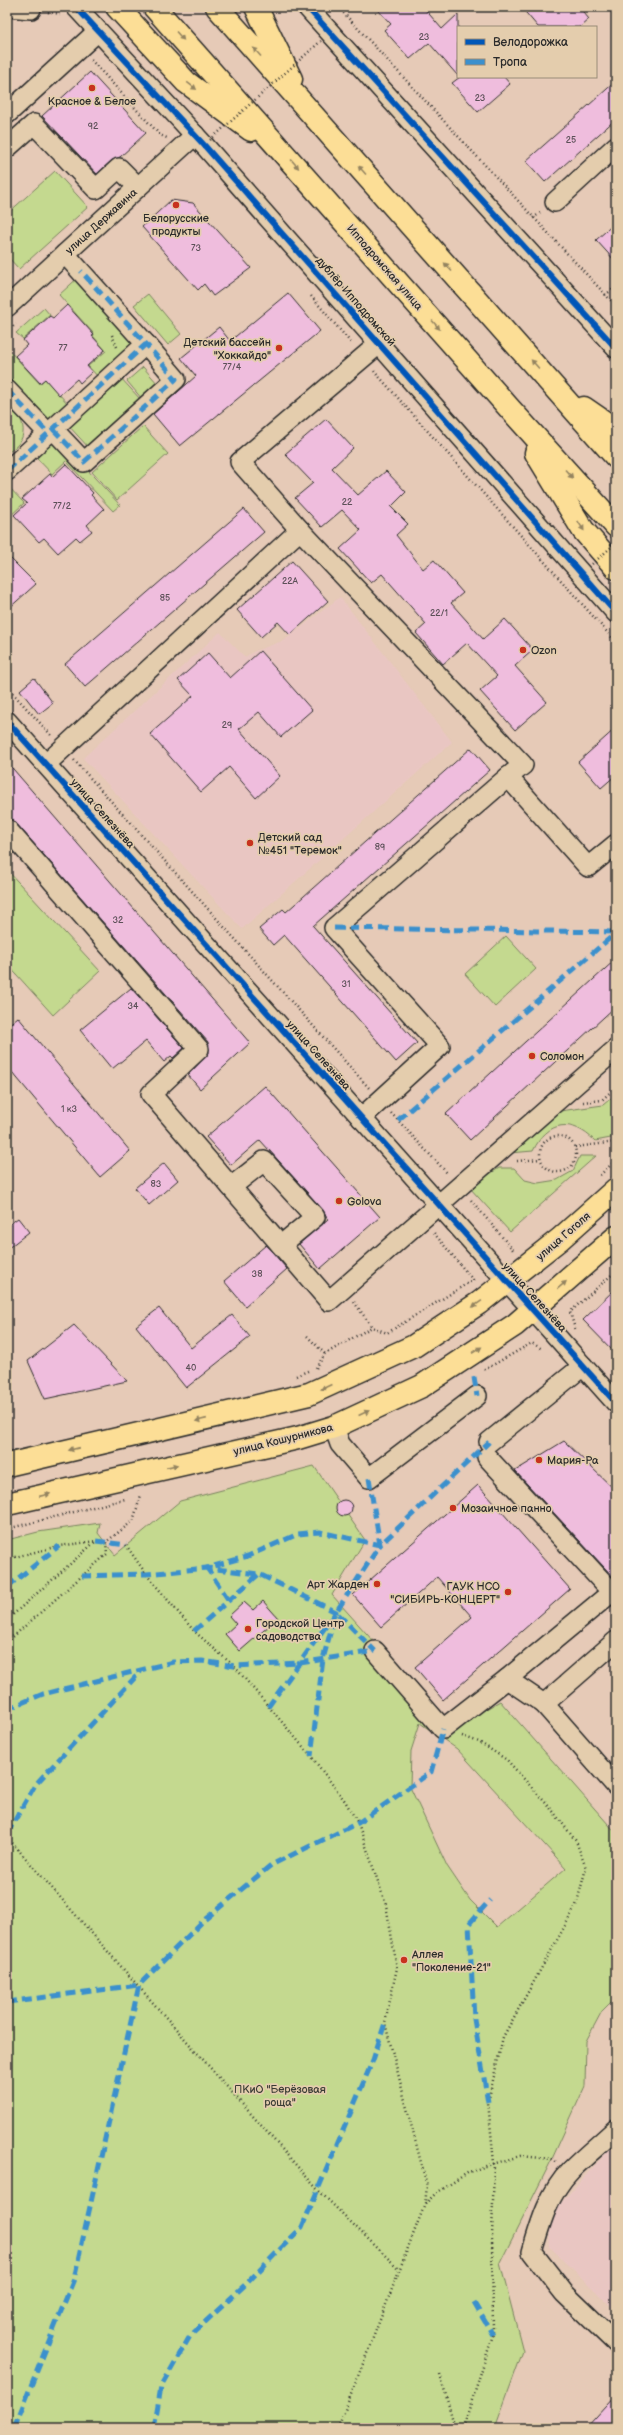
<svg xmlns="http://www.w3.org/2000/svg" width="623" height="2435" viewBox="0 0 623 2435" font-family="'Balsamiq Sans',sans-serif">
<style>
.built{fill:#e9c6c2}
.green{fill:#c4d98f;stroke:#78825d;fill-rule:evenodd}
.building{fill:#efbddd;stroke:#2b2b2b}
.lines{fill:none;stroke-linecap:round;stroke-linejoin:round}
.minor-casing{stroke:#2b2b2b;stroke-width:22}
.major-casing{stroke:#2b2b2b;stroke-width:25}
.highway-casing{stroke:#2b2b2b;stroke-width:25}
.path{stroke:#2b2b2b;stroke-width:2.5;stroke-dasharray:1 3;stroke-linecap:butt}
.minor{stroke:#e4cdad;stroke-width:19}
.major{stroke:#fcde96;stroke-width:22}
.highway{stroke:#fcde96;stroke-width:22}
.path-bridge{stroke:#2b2b2b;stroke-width:2.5;stroke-dasharray:1 3;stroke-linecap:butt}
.quiet{stroke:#3b90cd;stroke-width:5;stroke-dasharray:10 5;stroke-linecap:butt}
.cycleway-casing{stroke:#e4cdad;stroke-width:8}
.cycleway{stroke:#0057b8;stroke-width:6}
.oneway{fill:#948460}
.poi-dot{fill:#c8321e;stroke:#e4cdad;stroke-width:1.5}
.labels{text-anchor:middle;stroke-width:3.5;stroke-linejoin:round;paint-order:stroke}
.number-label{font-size:9px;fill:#5c5058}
.poi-label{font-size:11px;fill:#2b2b2b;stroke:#e4cdad;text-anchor:start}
.street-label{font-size:11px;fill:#2b2b2b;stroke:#e4cdad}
.park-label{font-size:11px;fill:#3a3c35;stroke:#e4cdad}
</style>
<rect width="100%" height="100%" fill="#e6cab7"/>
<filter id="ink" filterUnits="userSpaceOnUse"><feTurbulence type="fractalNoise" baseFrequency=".025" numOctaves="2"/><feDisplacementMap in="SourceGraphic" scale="8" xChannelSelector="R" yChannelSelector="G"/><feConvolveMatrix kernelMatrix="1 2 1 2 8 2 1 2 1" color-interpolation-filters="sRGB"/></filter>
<g filter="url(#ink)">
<g class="built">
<polygon points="340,597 452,742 242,929 83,758 220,632 245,657 255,651 285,640"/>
<polygon points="616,2142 616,2311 550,2247 549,2216"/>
</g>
<g class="green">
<polygon points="55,171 88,207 19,269 7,256 7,214"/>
<polygon points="81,275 144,344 100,379 88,366 106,351 93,336 94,334 59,295"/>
<polygon points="148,294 181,334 168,345 134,305"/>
<polygon points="44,308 50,315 23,339 16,333"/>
<polygon points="7,348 40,384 45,379 70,406 51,428 7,381"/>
<polygon points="143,367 158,384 142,399 127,381"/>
<polygon points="119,376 141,400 89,448 67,424"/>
<path d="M7,397C21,416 35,437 7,453Z"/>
<polygon points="143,426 168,454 117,500 92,472"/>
<polygon points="55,435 120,505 113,511 66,461 52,474 34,455"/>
<polygon points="7,485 24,503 7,519"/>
<polygon points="7,870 100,971 53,1015 7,964"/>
<polygon points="506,936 536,969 495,1007 465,974"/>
<path d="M616,1094V1137L595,1141C572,1118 548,1120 533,1151L510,1153L553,1112L603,1105Z"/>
<polygon points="580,1156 596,1156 510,1232 469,1187 499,1168 514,1168 525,1180 538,1183 557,1180 573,1171"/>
<path d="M314,1466L365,1540L332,1595L452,1729L500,1701L616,1833V1997L602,2011L586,2041L585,2086L552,2159L500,2263L523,2351L495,2428H7V1540L38,1532L100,1523L98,1533L115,1555L180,1501ZM420,1723L457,1749L566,1868L497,1927L470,1900L447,1866L410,1787L411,1751Z"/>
</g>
<g class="building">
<polygon points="375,7 423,7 442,29 458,14 458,76 429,43 410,59 384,30 391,24"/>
<polygon points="521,7 579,7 589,19 580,27 538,27"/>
<polygon points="90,72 146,133 120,157 112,160 97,174 42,116"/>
<polygon points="460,77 504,77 510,84 478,112 452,83"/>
<polygon points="616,81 616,119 545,182 526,161"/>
<polygon points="171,200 193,203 251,268 213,296 204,284 198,290 142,227"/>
<polygon points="616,222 616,262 596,240"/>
<polygon points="288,293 320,331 180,446 153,414 196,376 181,358 219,327 230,341"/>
<polygon points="67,305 94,335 92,336 105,350 87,366 92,372 80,383 77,379 59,395 45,379 40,383 15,356 27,345 23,340 50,316 53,318"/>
<polygon points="326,419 353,448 332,468 358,495 386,471 406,492 391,507 408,524 396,535 423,569 434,560 463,593 451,603 483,639 505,619 533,650 515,666 547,702 515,730 480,691 497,676 467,643 443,664 416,633 426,624 382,574 371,583 340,549 361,530 342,510 322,527 295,498 313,483 285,454"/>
<polygon points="66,464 93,493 91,495 104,509 87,525 92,531 80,541 76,537 58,553 44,538 39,542 14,515 27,503 22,499 50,474 52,477"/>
<polygon points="244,509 264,532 85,687 65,664"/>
<polygon points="7,555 36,584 7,610"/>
<polygon points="292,561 328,601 290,635 278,622 261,637 237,610"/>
<polygon points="260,651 312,710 281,737 259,712 239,729 280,776 256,798 229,767 201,792 150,734 193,696 178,680 208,653 230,678"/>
<polygon points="34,678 53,703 39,714 20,690"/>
<polygon points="616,728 616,775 601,788 578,762"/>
<polygon points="471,748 490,770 313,926 417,1043 396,1062 284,935 273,945 259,929 283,909 286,912"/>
<polygon points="7,762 250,1043 200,1089 188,1075 209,1053 208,1042 15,822 7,818"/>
<polygon points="616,959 616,1006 470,1140 446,1114"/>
<polygon points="131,988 184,1048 173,1058 171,1056 164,1062 146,1041 112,1069 80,1030"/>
<polygon points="18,1017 130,1151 100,1177 7,1066 7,1026"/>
<polygon points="265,1086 380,1217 320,1269 299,1244 328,1219 323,1210 260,1140 231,1165 206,1137"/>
<polygon points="164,1163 178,1180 149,1205 135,1188"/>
<polygon points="18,1218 29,1232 7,1249 7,1226"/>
<polygon points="266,1245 287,1269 245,1306 224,1281"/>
<polygon points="616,1288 616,1354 583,1320"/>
<polygon points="159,1308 191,1348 232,1315 250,1337 186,1388 136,1326"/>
<polygon points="74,1325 127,1381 45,1399 28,1361"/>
<polygon points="564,1441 616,1491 616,1580 515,1471"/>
<polygon points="478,1485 570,1589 443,1700 415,1667 472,1617 437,1577 381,1627 353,1595"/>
<circle cx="344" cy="1508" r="8"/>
<polygon points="263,1601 278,1618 240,1651 225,1634 236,1624 229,1616 244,1602 253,1610"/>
<polygon points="616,2395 616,2428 586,2428"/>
</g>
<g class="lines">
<defs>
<g id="minor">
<polyline points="7,7 31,9"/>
<polyline points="76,7 204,145 616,613"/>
<polyline points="307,7 616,348"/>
<polyline points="7,114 98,31"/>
<polyline points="7,148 34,124 96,189 119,168 138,187"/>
<polyline points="555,202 616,146"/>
<polyline points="7,307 195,135"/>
<polyline points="380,343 240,462 300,530 523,765 508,777"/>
<polyline points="7,390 48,433"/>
<polyline points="53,429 84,462 176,379 146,344"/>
<polyline points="7,471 146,344 65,254"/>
<polyline points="7,721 616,1403"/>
<polyline points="46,764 300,530"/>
<polyline points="7,829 199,1049 151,1094 329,1301 616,1049"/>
<polyline points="361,1118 440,1046 334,928 508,777 588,867 616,844"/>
<polyline points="231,1187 264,1161 315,1217 281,1245"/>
<polyline points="334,1427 340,1444 369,1478 477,1396"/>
<polyline points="489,1442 583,1366"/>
<polyline points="487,1457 612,1592 507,1679"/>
<polyline points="616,1641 544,1704 616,1786"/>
<polyline points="375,1651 443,1729 507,1679 544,1704"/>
<path d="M616,2129C601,2143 585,2156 571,2170C549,2192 540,2224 532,2252L564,2293L616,2343"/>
</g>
<g id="major">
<polyline points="7,1465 309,1394 414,1346 479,1303 560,1239 616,1189"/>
<polyline points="7,1504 298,1438 334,1427 422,1386 515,1325 616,1237"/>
</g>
<g id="highway">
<polyline points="117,7 186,82 251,130"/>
<polyline points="154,7 510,409 616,526"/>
<polyline points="217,7 616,457"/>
<polyline points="256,7 291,79"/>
<polyline points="584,408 616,430"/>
<polyline points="536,453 583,530 616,568"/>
</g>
</defs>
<use href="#minor" class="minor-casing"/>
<use href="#major" class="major-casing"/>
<use href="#highway" class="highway-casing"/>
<g class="path">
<polyline points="338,7 616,306"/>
<polyline points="48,12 60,14"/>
<polyline points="91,60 160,135 167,138"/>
<polyline points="533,218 542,212"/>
<polyline points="605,295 616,287"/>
<polyline points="311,296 352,344"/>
<polyline points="7,332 16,324"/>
<polyline points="112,335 117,347"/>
<polyline points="374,371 616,642"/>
<polyline points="7,687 52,736"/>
<polyline points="74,760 369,1088"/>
<polyline points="583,1102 602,1100 616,1087"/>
<polyline points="391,1113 448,1174"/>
<circle cx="558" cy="1154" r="18"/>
<polyline points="575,1147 616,1142"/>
<polyline points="517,1161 540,1159"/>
<polyline points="600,1175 616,1160"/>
<polyline points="471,1200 514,1251"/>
<polyline points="354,1302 372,1327"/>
<polyline points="575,1329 570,1312 616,1271"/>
<polyline points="307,1336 325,1354"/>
<polyline points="316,1368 325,1354 372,1327 387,1333 473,1280 433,1232"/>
<polyline points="484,1370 532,1343 542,1349"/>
<polyline points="296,1376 310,1370"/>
<polyline points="7,1529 125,1499"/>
<polyline points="126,1545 146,1574 194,1631 234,1666 311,1756 345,1801 358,1823 386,1905 397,1968 385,2023 427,2186 425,2204 338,2428"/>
<polyline points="7,1559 59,1546 96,1541"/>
<polyline points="7,1620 96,1541"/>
<polyline points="7,1642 107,1554 106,1542 133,1521 141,1495"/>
<polyline points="462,1736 479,1742 507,1760 552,1810 576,1841 586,1868 576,1906 503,2037 488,2102 494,2163 492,2239 493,2335 463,2428"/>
<polyline points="7,1837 318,2190 399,2269"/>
<polyline points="425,2204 435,2194 469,2172 489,2165 520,2156 552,2159 556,2162"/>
<polyline points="440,2374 455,2428"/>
</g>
<use href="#minor" class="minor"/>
<use href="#major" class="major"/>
<use href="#highway" class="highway"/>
<g class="path-bridge">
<polyline points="210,140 321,41"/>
<polyline points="592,564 616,543"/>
</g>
<g class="quiet">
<polyline points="7,390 48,433"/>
<polyline points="53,429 84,462 176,379 146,344"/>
<polyline points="7,471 146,344 81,271"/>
<polyline points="334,928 616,932"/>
<polyline points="398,1120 616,933"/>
<polyline points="474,1377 477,1396"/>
<polyline points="369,1478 380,1545 489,1442"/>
<polyline points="96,1541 126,1545"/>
<polyline points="82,1576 146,1574 207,1568 259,1574 336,1612 323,1659 311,1756"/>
<polyline points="7,1587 59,1546"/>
<polyline points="228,1599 207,1568 248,1556 298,1534 320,1532 380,1545 336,1612"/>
<polyline points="194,1631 259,1574"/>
<polyline points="268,1707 336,1612 375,1651"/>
<polyline points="7,1709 43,1694 173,1662 202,1661 234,1666 300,1663 375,1651"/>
<polyline points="7,1834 35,1785 141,1671"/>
<polyline points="7,2002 139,1985"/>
<polyline points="488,2102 474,2019 469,1924 490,1900"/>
<polyline points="474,2303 493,2335"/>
<polyline points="14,2428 74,2279 139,1985 203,1921 271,1865 358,1823 431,1772 443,1729"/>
<polyline points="154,2428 161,2387 190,2336 246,2284 302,2227 373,2060 385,2023"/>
</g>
<defs>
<g id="cycleway">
<polyline points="76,7 204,145 616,613"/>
<polyline points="307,7 616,348"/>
<polyline points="7,721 616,1403"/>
</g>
</defs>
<use href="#cycleway" class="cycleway-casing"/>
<use href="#cycleway" class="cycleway"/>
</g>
<defs><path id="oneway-solid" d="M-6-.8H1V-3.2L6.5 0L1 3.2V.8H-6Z"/></defs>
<g class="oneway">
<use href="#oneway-solid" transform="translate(180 36) rotate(48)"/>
<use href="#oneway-solid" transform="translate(257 52) rotate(-132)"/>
<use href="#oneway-solid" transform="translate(192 86) rotate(37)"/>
<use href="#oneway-solid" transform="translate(295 164) rotate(49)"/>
<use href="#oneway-solid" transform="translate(362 170) rotate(-132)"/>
<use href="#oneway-solid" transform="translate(448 267) rotate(-132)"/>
<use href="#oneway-solid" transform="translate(436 325) rotate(49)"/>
<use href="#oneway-solid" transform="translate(535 364) rotate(-132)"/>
<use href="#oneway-solid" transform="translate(569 474) rotate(48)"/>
<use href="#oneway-solid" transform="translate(581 526) rotate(57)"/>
<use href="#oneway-solid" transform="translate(562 1285) rotate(-40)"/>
<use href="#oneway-solid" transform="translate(477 1304) rotate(145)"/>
<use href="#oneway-solid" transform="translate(477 1350) rotate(-33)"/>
<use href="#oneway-solid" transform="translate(326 1387) rotate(155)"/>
<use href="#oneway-solid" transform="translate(364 1413) rotate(-25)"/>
<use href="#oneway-solid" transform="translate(201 1420) rotate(167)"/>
<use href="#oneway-solid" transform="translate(74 1449) rotate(167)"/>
<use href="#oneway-solid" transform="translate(172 1466) rotate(-13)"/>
<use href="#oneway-solid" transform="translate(45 1495) rotate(-13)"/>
</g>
</g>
<g class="poi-dot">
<circle cx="92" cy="88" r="4"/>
<circle cx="176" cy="205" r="4"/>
<circle cx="279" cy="348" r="4"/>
<circle cx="523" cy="650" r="4"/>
<circle cx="250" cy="843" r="4"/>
<circle cx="532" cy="1056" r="4"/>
<circle cx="339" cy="1201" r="4"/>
<circle cx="539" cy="1460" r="4"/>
<circle cx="453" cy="1508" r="4"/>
<circle cx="377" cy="1584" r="4"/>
<circle cx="508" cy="1592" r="4"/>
<circle cx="248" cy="1629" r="4"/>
<circle cx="404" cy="1960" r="4"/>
</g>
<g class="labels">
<g class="number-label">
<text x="424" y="40">23</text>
<text x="480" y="101">23</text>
<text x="93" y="129">92</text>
<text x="571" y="143">25</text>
<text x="196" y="251">73</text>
<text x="63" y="351">77</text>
<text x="232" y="370">77/4</text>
<text x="347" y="505">22</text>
<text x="62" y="509">77/2</text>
<text x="290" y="584">22А</text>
<text x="165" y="601">85</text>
<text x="439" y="616">22/1</text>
<text x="227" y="728">29</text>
<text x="380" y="850">89</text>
<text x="118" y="923">32</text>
<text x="346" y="987">31</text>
<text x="133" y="1009">34</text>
<text x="69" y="1112">1 к3</text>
<text x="156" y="1187">83</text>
<text x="257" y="1277">38</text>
<text x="191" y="1371">40</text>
</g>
<g class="poi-label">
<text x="92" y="105" text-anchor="middle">Красное &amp; Белое</text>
<text x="176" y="222" text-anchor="middle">Белорусские<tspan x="176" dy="13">продукты</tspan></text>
<text x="271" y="346" text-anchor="end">Детский бассейн<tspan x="271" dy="13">"Хоккайдо"</tspan></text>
<text x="531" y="654">Ozon</text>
<text x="258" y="841">Детский сад<tspan x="258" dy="13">№451 "Теремок"</tspan></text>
<text x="540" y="1060">Соломон</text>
<text x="347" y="1205">Golova</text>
<text x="547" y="1464">Мария-Ра</text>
<text x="461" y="1512">Мозаичное панно</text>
<text x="369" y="1588" text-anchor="end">Арт Жарден</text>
<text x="500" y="1590" text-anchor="end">ГАУК НСО<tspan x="500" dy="13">"СИБИРЬ-КОНЦЕРТ"</tspan></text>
<text x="256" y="1627">Городской Центр<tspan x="256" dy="13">садоводства</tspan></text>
<text x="412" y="1958">Аллея<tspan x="412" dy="13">"Поколение-21"</tspan></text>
</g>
<g class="street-label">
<text transform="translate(101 221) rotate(-42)" y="4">улица Державина</text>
<text transform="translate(385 267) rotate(49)" y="4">Ипподромская улица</text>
<text transform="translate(356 301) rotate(49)" y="4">дублёр Ипподромской</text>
<text transform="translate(103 813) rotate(48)" y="4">улица Селезнёва</text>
<text transform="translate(319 1055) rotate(48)" y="4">улица Селезнёва</text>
<text transform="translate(563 1236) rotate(-41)" y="4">улица Гоголя</text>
<text transform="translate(535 1297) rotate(48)" y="4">улица Селезнёва</text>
<text transform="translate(283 1439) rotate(-14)" y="4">улица Кошурникова</text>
</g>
<g class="park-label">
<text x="280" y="2093">ПКиО "Берёзовая<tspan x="280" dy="13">роща"</tspan></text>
</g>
</g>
<rect width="623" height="2435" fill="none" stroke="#e4cdad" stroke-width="24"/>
<rect x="12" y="12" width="599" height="2411" fill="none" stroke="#2b2b2b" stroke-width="1.5" filter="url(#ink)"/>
<rect x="457" y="26" width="140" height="52" fill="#e4cdad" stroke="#9a8c79"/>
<rect x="465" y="39" width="20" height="6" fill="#0057b8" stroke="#9a8c79"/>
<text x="493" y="46" font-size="12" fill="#2b2b2b">Велодорожка</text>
<rect x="465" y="59" width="20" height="6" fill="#3b90cd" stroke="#9a8c79"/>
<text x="493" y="66" font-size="12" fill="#2b2b2b">Тропа</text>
</svg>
